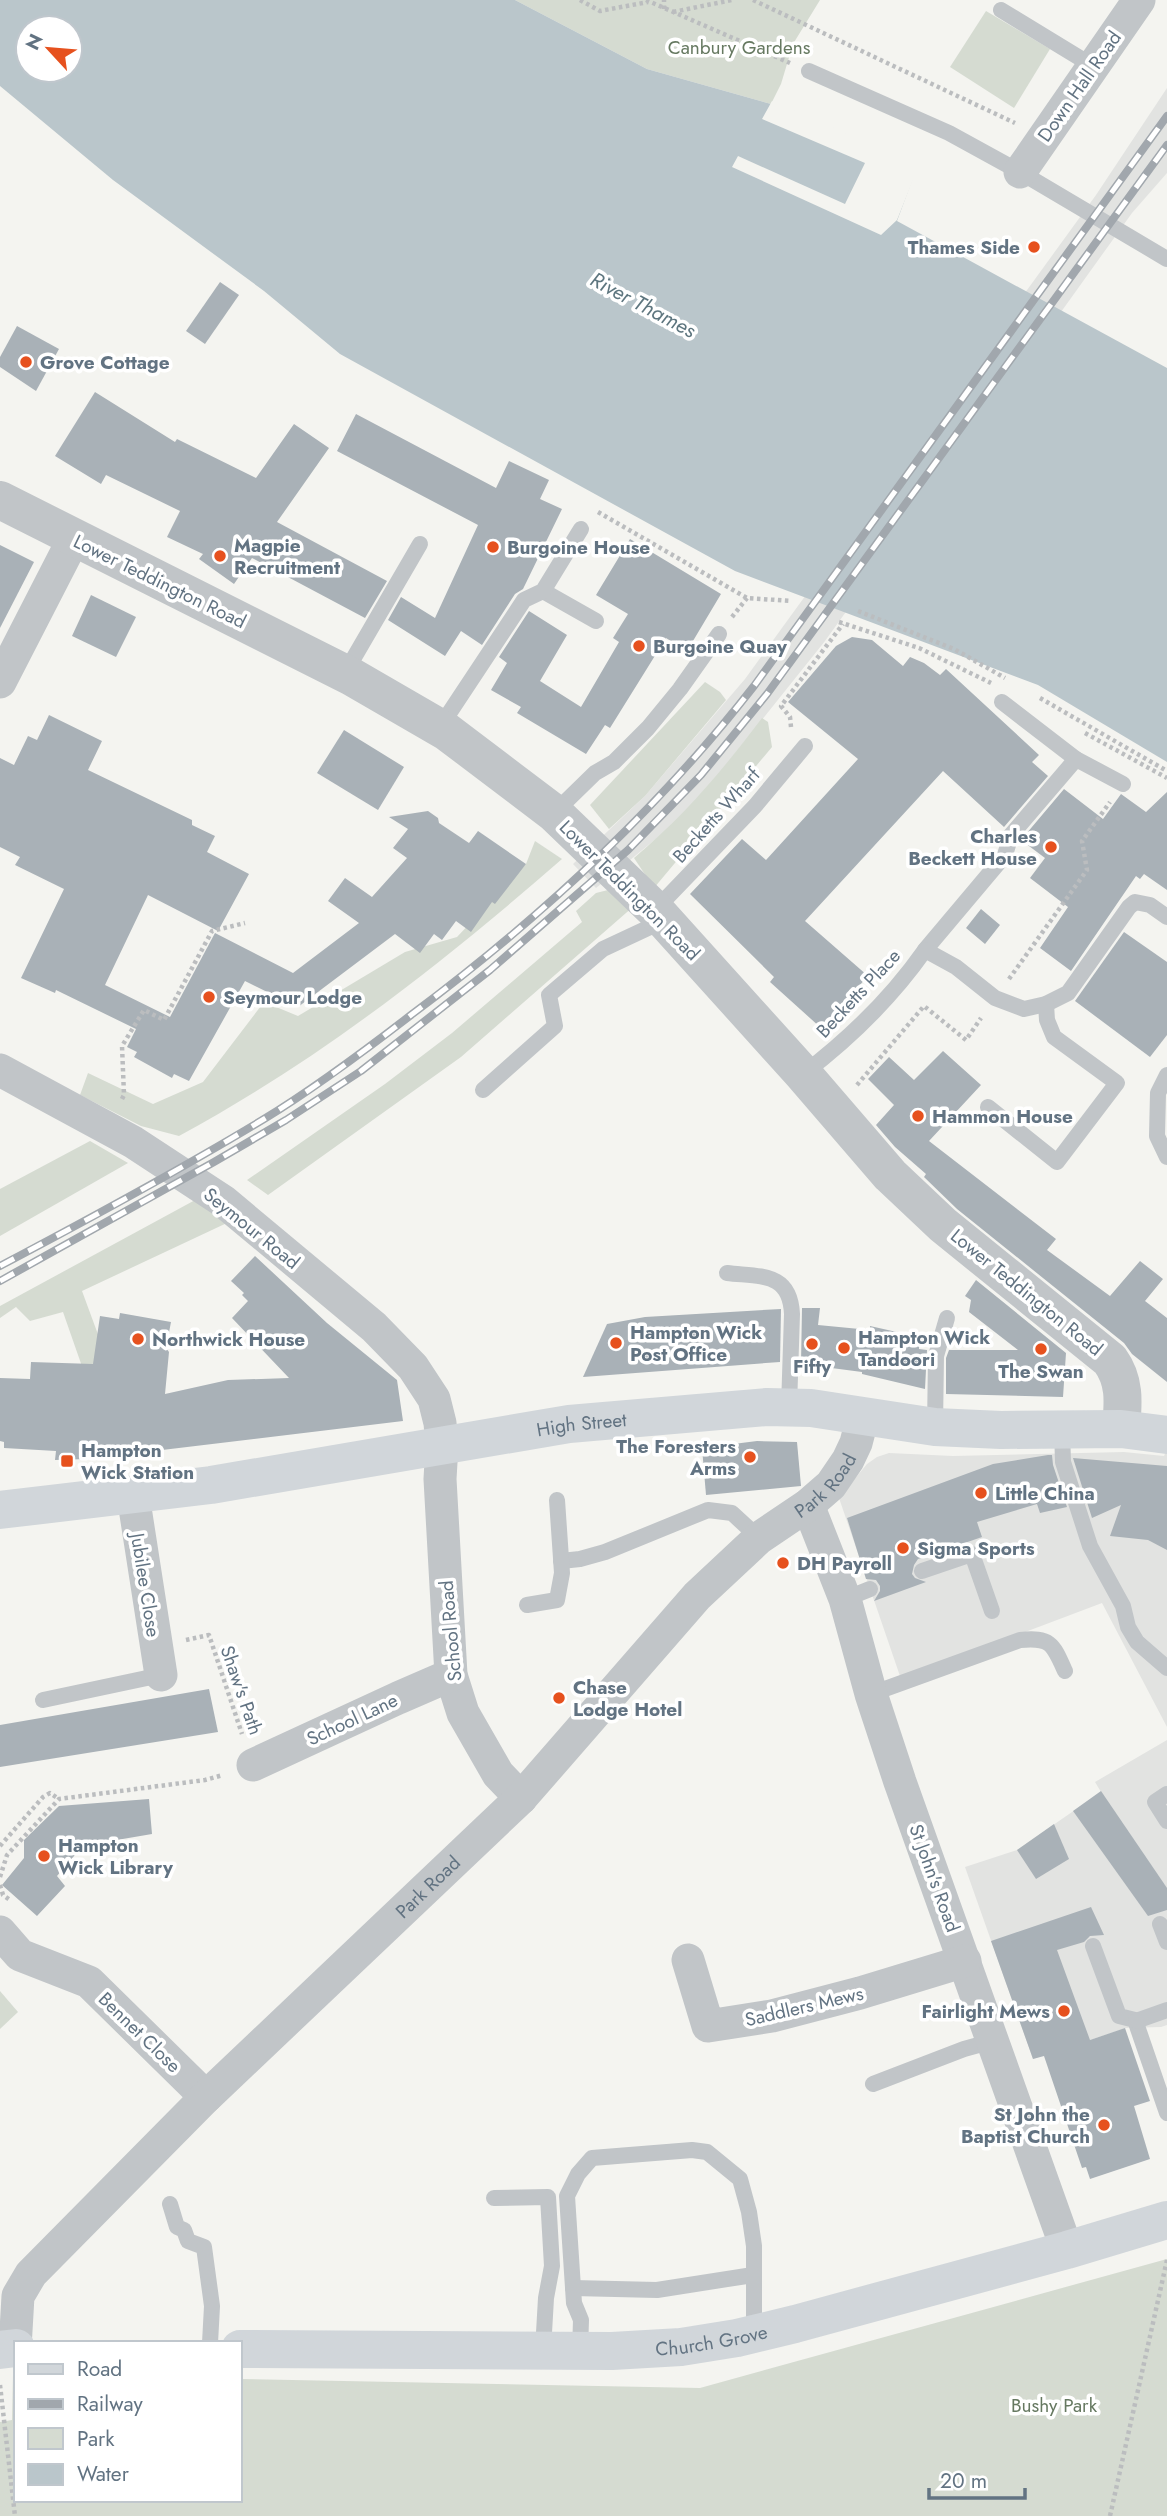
<svg xmlns="http://www.w3.org/2000/svg" width="1167" height="2516" viewBox="0 0 1167 2516" font-family="Jost,sans-serif">
<style>
.built{fill:#e2e3e1}
.green{fill:#d5dbd1}
.water{fill:#bac6cb;fill-rule:evenodd}
.pier{fill:#f4f4f0}
.building{fill:#a9b1b7}
.lines{fill:none;stroke-linecap:round;stroke-linejoin:round}
.path{stroke:#bbbdbf;stroke-width:4.5;stroke-dasharray:3.5 3.5;stroke-linecap:butt}
.service{stroke:#c1c5c8;stroke-width:16}
.minor{stroke:#c1c5c8;stroke-width:33}
.tertiary{stroke:#c1c5c8;stroke-width:38}
.secondary{stroke:#d1d6da;stroke-width:38}
.primary{stroke:#d1d6da;stroke-width:38}
.rail-casing{stroke:#a1a7ad;stroke-width:8}
.rail{stroke:#fff;stroke-width:5;stroke-dasharray:16;stroke-linecap:butt}
.poi-dot{fill:#e6511e;stroke:#fff;stroke-width:2.5}
.labels{text-anchor:middle;stroke-width:7;stroke-linejoin:round;paint-order:stroke}
.park-label{font-size:19px;fill:#667961;stroke:#fff}
.street-label{font-size:19px;fill:#627382;stroke:#fff}
.poi-label{font-size:19px;font-weight:bold;fill:#627382;stroke:#fff;text-anchor:start}
.water-label{font-size:21px;font-style:italic;fill:#5e767f;stroke:#fff}
</style>
<rect width="100%" height="100%" fill="#f4f4f0"/>
<g class="built">
<polygon points="1167,88 1167,173 1132,213 825,641 709,786 674,824 596,888 573,864 645,796 745,679 1096,195"/>
<polygon points="1167,1449 1167,1727 1102,1603 901,1679 839,1498 867,1464 877,1457 889,1453 953,1456 1124,1452 1164,1456"/>
<polygon points="1167,1740 1167,2025 1161,2027 1126,2028 1033,2059 965,1867 1017,1850 1101,1792 1095,1782"/>
</g>
<g class="green">
<polygon points="515,0 820,0 793,44 781,84 771,104 647,69"/>
<polygon points="986,11 1050,49 1014,108 950,67"/>
<polygon points="705,682 720,692 726,700 645,796 609,829 590,805"/>
<path d="M762,718L768,722L772,747L654,888L634,858C686,814 721,772 762,718Z"/>
<path d="M535,841L562,859C443,963 318,1061 179,1136L141,1126L80,1095L88,1073L153,1104L203,1082L264,1002L298,1016L405,952L457,937L526,864Z"/>
<polygon points="608,890 634,906 461,1057 268,1195 247,1180 385,1084 452,1033 582,922 576,911 596,893"/>
<polygon points="90,1141 128,1163 0,1236 0,1189"/>
<polygon points="197,1199 229,1222 82,1291 110,1367 85,1375 63,1312 30,1321 16,1307 0,1318 0,1306"/>
<polygon points="0,1991 18,2012 0,2029"/>
<polygon points="1167,2259 1167,2516 0,2516 0,2422 12,2420 13,2375 16,2375 16,2500 240,2500 240,2379 700,2388"/>
</g>
<path class="water" d="M0,0H515L647,69L771,104L913,178L897,221L1167,368V762L1038,685L735,571L340,354L264,291L113,180L0,86ZM28,28H70V70H28Z"/>
<polygon class="pier" points="772,101 905,159 915,175 897,220 881,235 732,167 738,156 845,204 865,163 762,119"/>
<g class="building">
<polygon points="220,282 239,295 205,344 186,331"/>
<polygon points="17,326 59,349 36,391 0,367 0,357"/>
<polygon points="95,392 175,442 177,439 256,478 294,424 329,448 277,522 387,581 365,618 252,558 234,584 199,559 203,554 167,537 180,511 106,475 101,484 55,456"/>
<polygon points="356,414 496,488 509,461 549,480 540,499 562,509 523,589 515,594 482,645 461,631 445,656 388,620 401,597 435,618 478,525 337,451"/>
<polygon points="630,539 721,594 687,651 666,638 610,728 605,725 586,754 517,713 521,707 491,690 507,663 499,657 529,611 567,635 540,681 581,707 619,642 613,638 628,614 596,595"/>
<polygon points="0,545 34,562 0,628"/>
<polygon points="91,595 136,617 116,657 72,636"/>
<polygon points="852,637 872,640 903,666 910,657 924,663 940,675 946,669 1039,755 1032,762 1048,776 1004,827 943,771 805,921 868,976 821,1028 770,982 774,977 690,894 742,839 766,860 858,759 788,702 836,646"/>
<polygon points="49,715 102,741 88,770 192,820 192,825 215,836 207,852 249,874 218,931 148,895 105,985 170,1017 215,933 293,973 359,923 328,901 345,878 372,897 407,858 393,848 408,829 389,817 428,811 438,818 439,823 469,843 478,831 526,864 495,904 492,902 471,932 456,921 442,940 434,934 420,953 395,934 298,1007 245,981 189,1081 174,1074 172,1078 134,1057 137,1052 127,1047 136,1029 56,990 55,993 21,978 64,889 15,865 20,857 0,847 0,758 14,765 28,736 37,740"/>
<polygon points="344,730 404,767 378,810 317,773"/>
<polygon points="1064,789 1103,819 1121,794 1146,812 1167,792 1167,890 1144,874 1140,879 1136,876 1071,971 1040,948 1068,907 1030,878 1045,858 1021,840"/>
<polygon points="981,909 1000,925 985,944 966,928"/>
<polygon points="1124,932 1167,962 1167,1035 1150,1057 1075,1001"/>
<polygon points="943,1051 981,1085 929,1141 1056,1239 1047,1250 1110,1296 1140,1261 1163,1279 1145,1301 1167,1318 1167,1382 1132,1354 1124,1343 957,1209 924,1177 926,1174 895,1147 876,1125 894,1105 868,1079 889,1057 914,1080"/>
<polygon points="255,1256 327,1323 397,1380 403,1421 87,1459 55,1460 56,1451 4,1448 4,1442 0,1441 0,1378 30,1379 31,1362 93,1364 100,1316 119,1319 120,1313 171,1322 166,1348 169,1352 165,1394 228,1380 289,1378 232,1318 248,1301 242,1295 244,1293 231,1281"/>
<polygon points="976,1280 1066,1353 1063,1397 946,1394 946,1358 949,1350 1018,1350 969,1312 971,1300 965,1296"/>
<polygon points="802,1308 820,1308 818,1325 870,1330 870,1326 919,1337 919,1349 927,1350 925,1389 862,1374 862,1372 801,1364"/>
<polygon points="781,1309 780,1362 583,1377 607,1324 645,1317"/>
<polygon points="757,1441 797,1442 801,1486 706,1495 702,1448"/>
<polygon points="1048,1455 1052,1455 1053,1465 1067,1507 1040,1513 1037,1504 977,1522 982,1537 918,1559 914,1565 912,1574 915,1578 926,1582 874,1601 880,1591 880,1586 876,1580 866,1579 847,1518 993,1464"/>
<polygon points="1073,1458 1167,1466 1167,1550 1148,1540 1110,1536 1121,1505 1092,1518"/>
<polygon points="209,1689 218,1732 0,1767 0,1725"/>
<polygon points="1101,1791 1167,1888 1167,1910 1148,1916 1073,1811"/>
<polygon points="149,1799 152,1834 111,1841 111,1847 80,1849 57,1876 65,1886 37,1916 2,1885 24,1858 24,1840 59,1806"/>
<polygon points="1054,1824 1069,1859 1036,1879 1017,1850"/>
<polygon points="1091,1907 1104,1935 1090,1936 1084,1942 1057,1950 1090,2040 1125,2028 1150,2101 1134,2106 1150,2159 1090,2179 1086,2167 1082,2168 1044,2056 1033,2059 991,1941"/>
</g>
<g class="lines">
<g class="path">
<polyline points="580,0 600,11 648,2"/>
<polyline points="646,0 790,63"/>
<polyline points="753,0 1015,123"/>
<polyline points="664,9 664,0"/>
<polyline points="673,12 732,0"/>
<polyline points="598,512 747,598 791,601"/>
<polyline points="858,611 954,649 1005,678"/>
<polyline points="732,617 747,598"/>
<polyline points="839,622 919,648 991,683"/>
<polyline points="1040,698 1167,771"/>
<polyline points="791,727 790,717 781,706 843,624"/>
<polyline points="1085,733 1167,778"/>
<polyline points="1009,979 1087,870 1082,841 1110,802"/>
<polyline points="857,1085 924,1006 966,1040 981,1018"/>
<polyline points="122,1099 124,1095 122,1046 144,1010 164,1020 212,931 245,923"/>
<polyline points="186,1640 209,1635 242,1734"/>
<polyline points="0,1846 43,1797 50,1793 59,1799"/>
<polyline points="0,1877 7,1855 59,1799 205,1780 223,1775"/>
<polyline points="0,1885 3,1895 10,1900"/>
<polyline points="0,2385 15,2516"/>
<polyline points="1110,2516 1167,2260"/>
</g>
<g class="service">
<polyline points="1001,10 1093,66"/>
<polyline points="809,71 949,133 1020,172 1167,259"/>
<polyline points="543,591 596,621"/>
<polyline points="345,673 420,544"/>
<polyline points="1002,702 1076,759"/>
<polyline points="440,727 524,600 543,591 581,529"/>
<polyline points="554,813 595,773 614,762 648,728 680,689 719,634"/>
<polyline points="655,910 755,806 805,746"/>
<polyline points="925,950 1005,855 1011,835 1076,759 1123,784"/>
<path d="M803,1074C849,1039 892,997 925,950L956,967L995,998L1024,1009L1046,1004L1068,993L1129,907L1135,902L1150,905L1167,917"/>
<polyline points="1167,1075 1158,1093 1157,1136 1167,1157"/>
<polyline points="483,1090 555,1026 549,995 603,949 665,920"/>
<polyline points="988,1107 1057,1162 1117,1083 1054,1037 1047,1020 1046,1004"/>
<path d="M727,1273C761,1277 790,1272 792,1314L789,1407"/>
<polyline points="935,1427 936,1356 947,1318"/>
<polyline points="1062,1429 1063,1462 1090,1546 1123,1606 1128,1627 1137,1642 1167,1668"/>
<polyline points="561,1561 580,1559 605,1552 708,1510 732,1513 759,1538"/>
<polyline points="922,1571 972,1554 992,1611"/>
<polyline points="845,1599 870,1589"/>
<polyline points="527,1605 557,1600 562,1573 557,1500"/>
<path d="M871,1694L1020,1640C1051,1637 1053,1644 1065,1671"/>
<polyline points="43,1700 161,1675"/>
<polyline points="1167,1794 1155,1802 1167,1821"/>
<polyline points="1160,1924 1167,1942"/>
<polyline points="1093,1946 1119,2016 1135,2020 1167,2113"/>
<polyline points="1136,2021 1167,2010"/>
<polyline points="873,2084 964,2049 993,2041"/>
<polyline points="494,2198 548,2197 552,2266 546,2298 543,2350"/>
<polyline points="170,2204 177,2227 184,2230 188,2241 204,2247 212,2306 210,2343"/>
<polyline points="573,2288 657,2290 753,2275"/>
<polyline points="580,2351 581,2320 574,2303 567,2196 578,2174 592,2158 692,2150 707,2152 740,2179 749,2212 754,2246 754,2334"/>
</g>
<g class="minor">
<polyline points="1020,172 1139,0"/>
<polyline points="0,682 74,538"/>
<polyline points="0,1070 133,1142 223,1201 374,1327 413,1367 434,1399 440,1423 442,1445 440,1479 451,1675 463,1713 498,1774 521,1798"/>
<polyline points="133,1495 161,1675"/>
<polyline points="808,1505 845,1599 871,1694 900,1782 1067,2250"/>
<polyline points="253,1765 398,1698 451,1675"/>
<polyline points="0,1932 20,1955 89,1982 206,2097"/>
<polyline points="688,1960 708,2026 772,2016 860,1993 965,1961"/>
<path id="s1" d="M15,2348L18,2296L31,2274L206,2097L521,1798L697,1596L759,1538L808,1505L831,1485L848,1460L856,1443L863,1416"/>
</g>
<path class="tertiary" d="M0,500L352,677L447,732L554,813L655,910L803,1074L890,1175L943,1225L1110,1360C1126,1382 1123,1404 1121,1429"/>
<g class="secondary">
<path id="s2" d="M240,2349L612,2351L681,2347L737,2338L795,2324L1067,2250L1167,2220"/>
<polyline points="0,2350 16,2348"/>
</g>
<path class="primary" id="s3" d="M0,1510L211,1485L569,1424L767,1407L811,1408L935,1427L1001,1430L1121,1429L1167,1435"/>
<defs>
<g id="rail">
<path d="M0,1266C89,1219 178,1171 264,1119C315,1088 363,1052 411,1015C538,920 656,812 754,686L1167,116"/>
<polyline points="0,1281 214,1162 286,1120 361,1071 490,970 628,850 701,775 767,694 1167,145"/>
</g>
</defs>
<use href="#rail" class="rail-casing"/>
<use href="#rail" class="rail"/>
</g>
<g class="poi-dot">
<circle cx="1034" cy="247" r="7"/>
<circle cx="26" cy="362" r="7"/>
<circle cx="493" cy="547" r="7"/>
<circle cx="220" cy="556" r="7"/>
<circle cx="639" cy="646" r="7"/>
<circle cx="1051" cy="847" r="7"/>
<circle cx="209" cy="997" r="7"/>
<circle cx="918" cy="1116" r="7"/>
<circle cx="138" cy="1339" r="7"/>
<circle cx="616" cy="1343" r="7"/>
<circle cx="812" cy="1344" r="7"/>
<circle cx="844" cy="1348" r="7"/>
<circle cx="1041" cy="1349" r="7"/>
<circle cx="750" cy="1457" r="7"/>
<rect x="60" y="1454" width="14" height="14" rx="3.5"/>
<circle cx="981" cy="1493" r="7"/>
<circle cx="903" cy="1548" r="7"/>
<circle cx="783" cy="1563" r="7"/>
<circle cx="559" cy="1698" r="7"/>
<circle cx="44" cy="1856" r="7"/>
<circle cx="1064" cy="2011" r="7"/>
<circle cx="1104" cy="2125" r="7"/>
</g>
<g class="labels">
<g class="park-label">
<text x="739" y="54">Canbury Gardens</text>
<text x="1054" y="2412">Bushy Park</text>
</g>
<g class="street-label">
<text transform="translate(1079 86) rotate(-55)" y="7">Down Hall Road</text>
<text transform="translate(160 581) rotate(26)" y="7">Lower Teddington Road</text>
<text transform="translate(716 815) rotate(-48)" y="7">Becketts Wharf</text>
<text transform="translate(630 890) rotate(45)" y="7">Lower Teddington Road</text>
<text transform="translate(858 993) rotate(-47)" y="7">Becketts Place</text>
<text transform="translate(252 1228) rotate(39)" y="7">Seymour Road</text>
<text transform="translate(1027 1292) rotate(39)" y="7">Lower Teddington Road</text>
<text dy="7" stroke="none"><textPath href="#s3" startOffset="588">High Street</textPath></text>
<text dy="7" stroke="none"><textPath href="#s1" startOffset="1199">Park Road</textPath></text>
<text transform="translate(146 1585) rotate(81)" y="7">Jubilee Close</text>
<text transform="translate(450 1631) rotate(-95)" y="7">School Road</text>
<text transform="translate(242 1690) rotate(71)" y="7">Shaw's Path</text>
<text transform="translate(352 1719) rotate(-25)" y="7">School Lane</text>
<text transform="translate(935 1878) rotate(70)" y="7">St John's Road</text>
<text dy="7" stroke="none"><textPath href="#s1" startOffset="632">Park Road</textPath></text>
<text transform="translate(804 2006) rotate(-13)" y="7">Saddlers Mews</text>
<text transform="translate(140 2032) rotate(44)" y="7">Bennet Close</text>
<text dy="7" stroke="none"><textPath href="#s2" startOffset="472">Church Grove</textPath></text>
</g>
<g class="poi-label">
<text x="1020" y="254" text-anchor="end">Thames Side</text>
<text x="40" y="369">Grove Cottage</text>
<text x="234" y="552">Magpie<tspan x="234" dy="22">Recruitment</tspan></text>
<text x="507" y="554">Burgoine House</text>
<text x="653" y="653">Burgoine Quay</text>
<text x="1037" y="843" text-anchor="end">Charles<tspan x="1037" dy="22">Beckett House</tspan></text>
<text x="223" y="1004">Seymour Lodge</text>
<text x="932" y="1123">Hammon House</text>
<text x="630" y="1339">Hampton Wick<tspan x="630" dy="22">Post Office</tspan></text>
<text x="858" y="1344">Hampton Wick<tspan x="858" dy="22">Tandoori</tspan></text>
<text x="152" y="1346">Northwick House</text>
<text x="812" y="1373" text-anchor="middle">Fifty</text>
<text x="1041" y="1378" text-anchor="middle">The Swan</text>
<text x="736" y="1453" text-anchor="end">The Foresters<tspan x="736" dy="22">Arms</tspan></text>
<text x="81" y="1457">Hampton<tspan x="81" dy="22">Wick Station</tspan></text>
<text x="995" y="1500">Little China</text>
<text x="917" y="1555">Sigma Sports</text>
<text x="797" y="1570">DH Payroll</text>
<text x="573" y="1694">Chase<tspan x="573" dy="22">Lodge Hotel</tspan></text>
<text x="58" y="1852">Hampton<tspan x="58" dy="22">Wick Library</tspan></text>
<text x="1050" y="2018" text-anchor="end">Fairlight Mews</text>
<text x="1090" y="2121" text-anchor="end">St John the<tspan x="1090" dy="22">Baptist Church</tspan></text>
</g>
<g class="water-label">
<text transform="translate(643 305) rotate(28)" y="7">River Thames</text>
</g>
</g>
<rect x="14" y="2341" width="228" height="161" fill="#ffffff" stroke="#c0c7cd" stroke-width="2"/>
<rect x="28" y="2364" width="35" height="10" fill="#d1d6da" stroke="#c0c7cd" stroke-width="2"/>
<text x="77" y="2376" font-size="21" fill="#627382">Road</text>
<rect x="28" y="2399" width="35" height="10" fill="#a1a7ad" stroke="#c0c7cd" stroke-width="2"/>
<text x="77" y="2411" font-size="21" fill="#627382">Railway</text>
<rect x="28" y="2428" width="35" height="21" fill="#d5dbd1" stroke="#c0c7cd" stroke-width="2"/>
<text x="77" y="2446" font-size="21" fill="#627382">Park</text>
<rect x="28" y="2464" width="35" height="21" fill="#bac6cb" stroke="#c0c7cd" stroke-width="2"/>
<text x="77" y="2481" font-size="21" fill="#627382">Water</text>
<g transform="translate(49 49) rotate(296)"><circle r="33" fill="#ffffff" stroke="#c0c7cd" stroke-width="2"/>
<path d="M0-5L12 26L0 18L-12 26Z" fill="#e6511e"/>
<text y="-10" font-size="19" font-weight="bold" text-anchor="middle" fill="#627382">N</text>
</g>
<path d="M929 2488v10h96v-10" fill="none" stroke="#627382" stroke-width="3.5"/>
<text x="940" y="2488" font-size="21" fill="#627382" stroke="#ffffff" stroke-width="5" paint-order="stroke">20 m</text>
</svg>
